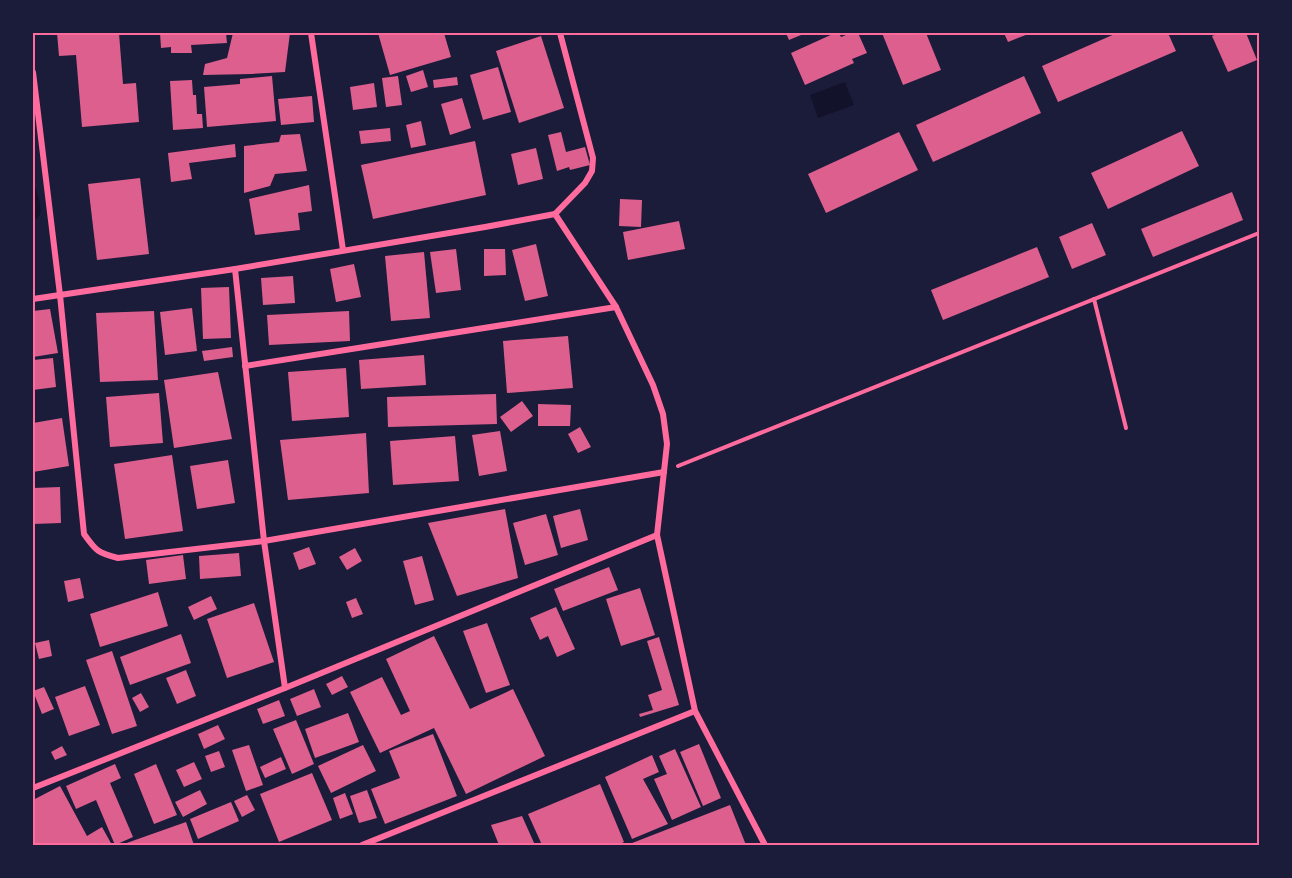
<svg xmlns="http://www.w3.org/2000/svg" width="1292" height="878" viewBox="0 0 1292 878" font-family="Mulish,sans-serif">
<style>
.water{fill:#12122b}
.building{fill:#dd5f8e}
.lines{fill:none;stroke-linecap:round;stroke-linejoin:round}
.path{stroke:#ff6b9d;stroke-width:4}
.minor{stroke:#ff6b9d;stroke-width:6}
.neatline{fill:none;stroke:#ff6b9d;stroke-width:2}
</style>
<rect width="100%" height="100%" fill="#1b1b3a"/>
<g class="water">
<polygon points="845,82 854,105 818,118 810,95"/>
<path d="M33,184C37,189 42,207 40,213C39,218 37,218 33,220Z"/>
</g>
<g class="building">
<polygon points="57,33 119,33 123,84 136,83 139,122 82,127 76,55 59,56"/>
<polygon points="160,33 226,33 227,43 191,45 192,53 171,53 171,47 161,48"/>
<polygon points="233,33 290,33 285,72 251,74 203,75 205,64 227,58"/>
<polygon points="378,33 444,33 451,57 390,75"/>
<polygon points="786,33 806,33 789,40"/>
<polygon points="835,33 839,33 841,37 851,33 858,33 867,53 852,59 854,63 805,85 791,53"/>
<polygon points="882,33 926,33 941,70 903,85"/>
<polygon points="1004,33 1031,33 1008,42"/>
<polygon points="1117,33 1168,33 1176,51 1058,102 1042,66"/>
<polygon points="1219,33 1246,33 1257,60 1228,72 1212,36"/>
<polygon points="541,36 564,108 519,123 496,51"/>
<polygon points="498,67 511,112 483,120 470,75"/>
<polygon points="423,70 428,87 411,92 406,76"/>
<polygon points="272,76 276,121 207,127 204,87 240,84 240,79"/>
<polygon points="398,76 402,105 386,107 382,78"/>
<polygon points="1024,76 1041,113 933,162 916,125"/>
<polygon points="457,77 458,85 434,88 433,80"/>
<polygon points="192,80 193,95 196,95 197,114 202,114 203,128 173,130 170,81"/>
<polygon points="374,83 377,107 353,110 350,87"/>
<polygon points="312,96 314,122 281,125 278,99"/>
<polygon points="462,98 471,128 450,135 441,104"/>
<polygon points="421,121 426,145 411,148 406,125"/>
<polygon points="390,128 391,141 361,144 359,131"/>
<polygon points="1182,131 1199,166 1108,209 1091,173"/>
<polygon points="561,132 566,152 585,147 590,165 570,170 569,167 557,171 548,135"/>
<polygon points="899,132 918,170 826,213 808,174"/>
<polygon points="300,134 307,171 275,174 270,186 244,193 244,146 279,142 281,135"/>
<polygon points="475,141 486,195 373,219 361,165"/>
<polygon points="235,144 236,157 189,163 192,179 171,182 168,153"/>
<polygon points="536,148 543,179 518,185 511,154"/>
<polygon points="140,178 149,254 97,260 88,184"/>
<polygon points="309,185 312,211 298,213 300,230 255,235 249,199"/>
<polygon points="1232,192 1243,220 1153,257 1141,229"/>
<polygon points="620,199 642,200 641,227 619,226"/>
<polygon points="679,221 685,249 628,260 623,232"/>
<polygon points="1092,223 1106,255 1072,269 1059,237"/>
<polygon points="536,244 548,296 525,301 512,250"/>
<polygon points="1037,247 1049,277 943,320 931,290"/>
<polygon points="456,249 461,290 436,293 430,252"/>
<polygon points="484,249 505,249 506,275 484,276"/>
<polygon points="424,252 430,318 391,321 385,256"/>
<polygon points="354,264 361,297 336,302 330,269"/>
<polygon points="293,276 295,303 263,305 261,278"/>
<polygon points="229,287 231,338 203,339 201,288"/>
<polygon points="192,308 197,351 165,355 160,312"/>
<polygon points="50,309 58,353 33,357 33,311"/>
<polygon points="154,311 158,380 100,382 96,313"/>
<polygon points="349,311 350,341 269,345 267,315"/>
<polygon points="568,336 573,388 507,393 503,341"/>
<polygon points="232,347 233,357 204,361 202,351"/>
<polygon points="424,355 426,385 361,389 359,360"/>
<polygon points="53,358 56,387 33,390 33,360"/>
<polygon points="346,368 349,417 292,421 288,372"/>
<polygon points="218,372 232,439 174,448 164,380"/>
<polygon points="159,393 163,443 110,447 106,397"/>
<polygon points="496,394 497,424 388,427 387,397"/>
<polygon points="522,401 533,416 511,432 500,417"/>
<polygon points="538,404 571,405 570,426 538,426"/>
<polygon points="62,418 69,466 33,472 33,423"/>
<polygon points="580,427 591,447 578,453 568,434"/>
<polygon points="500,431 507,471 479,476 472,435"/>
<polygon points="366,433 369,493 288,500 280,440"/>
<polygon points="455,436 459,481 393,485 390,441"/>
<polygon points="172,455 183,531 125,539 114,464"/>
<polygon points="228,460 235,503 197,509 190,466"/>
<polygon points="60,487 61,523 33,524 33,488"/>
<polygon points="505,509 518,578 457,596 428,523"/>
<polygon points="580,509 588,540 561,548 553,516"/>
<polygon points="546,514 558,555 525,565 513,523"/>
<polygon points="309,547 316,564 299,570 293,553"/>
<polygon points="355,548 362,561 347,570 339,557"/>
<polygon points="239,553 241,576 200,579 199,556"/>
<polygon points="183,555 186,579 149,584 146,560"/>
<polygon points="422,556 434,600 415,605 403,561"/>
<polygon points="609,567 618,590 563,611 554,589"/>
<polygon points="80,578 84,598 68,602 64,581"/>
<polygon points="640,588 655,635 621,646 606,599"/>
<polygon points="158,592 168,626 100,647 90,614"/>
<polygon points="211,596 217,609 194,620 188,607"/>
<polygon points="356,598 363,614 352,618 346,602"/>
<polygon points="254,603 274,662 227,678 207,619"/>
<polygon points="556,607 575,649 557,657 548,636 540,640 530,618"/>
<polygon points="487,623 510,685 486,693 463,631"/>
<polygon points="181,634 191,663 130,685 120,657"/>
<polygon points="434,636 470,709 513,689 545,756 466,794 434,728 380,753 350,692 382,677 401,715 410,711 386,659"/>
<polygon points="659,637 679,705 640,717 639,714 653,710 648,695 662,690 647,641"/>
<polygon points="49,640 52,656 39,659 35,643"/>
<polygon points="112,651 137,726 112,734 86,660"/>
<polygon points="186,670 196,696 177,704 166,678"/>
<polygon points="342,676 348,687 332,695 326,684"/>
<polygon points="85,686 100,725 69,736 55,697"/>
<polygon points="44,687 54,709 42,714 33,691"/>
<polygon points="314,689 321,707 297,716 290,699"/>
<polygon points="141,693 149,707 140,712 132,698"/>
<polygon points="279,700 285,716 263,724 257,709"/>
<polygon points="348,713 359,742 315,758 305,729"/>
<polygon points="296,720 314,764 292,774 273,729"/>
<polygon points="218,725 225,739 204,749 198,734"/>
<polygon points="433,734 457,796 385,824 371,789 400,778 389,751"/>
<polygon points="699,744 721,798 703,806 680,752"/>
<polygon points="249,745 263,785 246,791 232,750"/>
<polygon points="363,745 376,771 331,793 318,766"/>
<polygon points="62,746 67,755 55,760 51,752"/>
<polygon points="675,749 701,807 672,820 654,779 667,774 659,756"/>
<polygon points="219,751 225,767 211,772 205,756"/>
<polygon points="652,755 659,772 643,779 668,824 632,839 605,777"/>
<polygon points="281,757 286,769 265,778 260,767"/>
<polygon points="194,762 202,779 184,787 176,770"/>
<polygon points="115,764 121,778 110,783 133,837 115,845 96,800 76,809 66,786"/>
<polygon points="156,764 177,815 154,824 134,774"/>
<polygon points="312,773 332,820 279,842 260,794"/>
<polygon points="600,784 624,842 618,845 542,845 528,814"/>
<polygon points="60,786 87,836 102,827 112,845 35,845 33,841 33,800"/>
<polygon points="200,790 207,804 183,817 175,802"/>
<polygon points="367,790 377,818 359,823 350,796"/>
<polygon points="345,793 353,814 340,819 333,798"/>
<polygon points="247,795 255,810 242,817 234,801"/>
<polygon points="231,802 239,821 198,839 190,819"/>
<polygon points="730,805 746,845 627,845"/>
<polygon points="522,816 535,845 499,845 491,825"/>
<polygon points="186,822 194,845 121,845"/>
</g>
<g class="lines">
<g class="path">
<polyline points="1094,299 1126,428"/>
<polyline points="678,466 1259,233"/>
</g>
<g class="minor">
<polyline points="311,33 343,250"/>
<path d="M33,72L60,295L84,534C96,551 98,553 118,558L264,541L664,472"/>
<polyline points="555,214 616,307 653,385 663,414 667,444 657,535 695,711 765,845"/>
<polyline points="555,214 585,183 592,171 593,158 560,33"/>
<polyline points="235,269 264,541 285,688"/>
<polyline points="33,299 235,269 485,227 555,214"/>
<polyline points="245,366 616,307"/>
<polyline points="33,788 285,688 657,535"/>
<polyline points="362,845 695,711"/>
</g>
</g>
<rect width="1292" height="878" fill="none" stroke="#1b1b3a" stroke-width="69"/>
<rect x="34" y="34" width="1224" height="810" class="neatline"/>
</svg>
